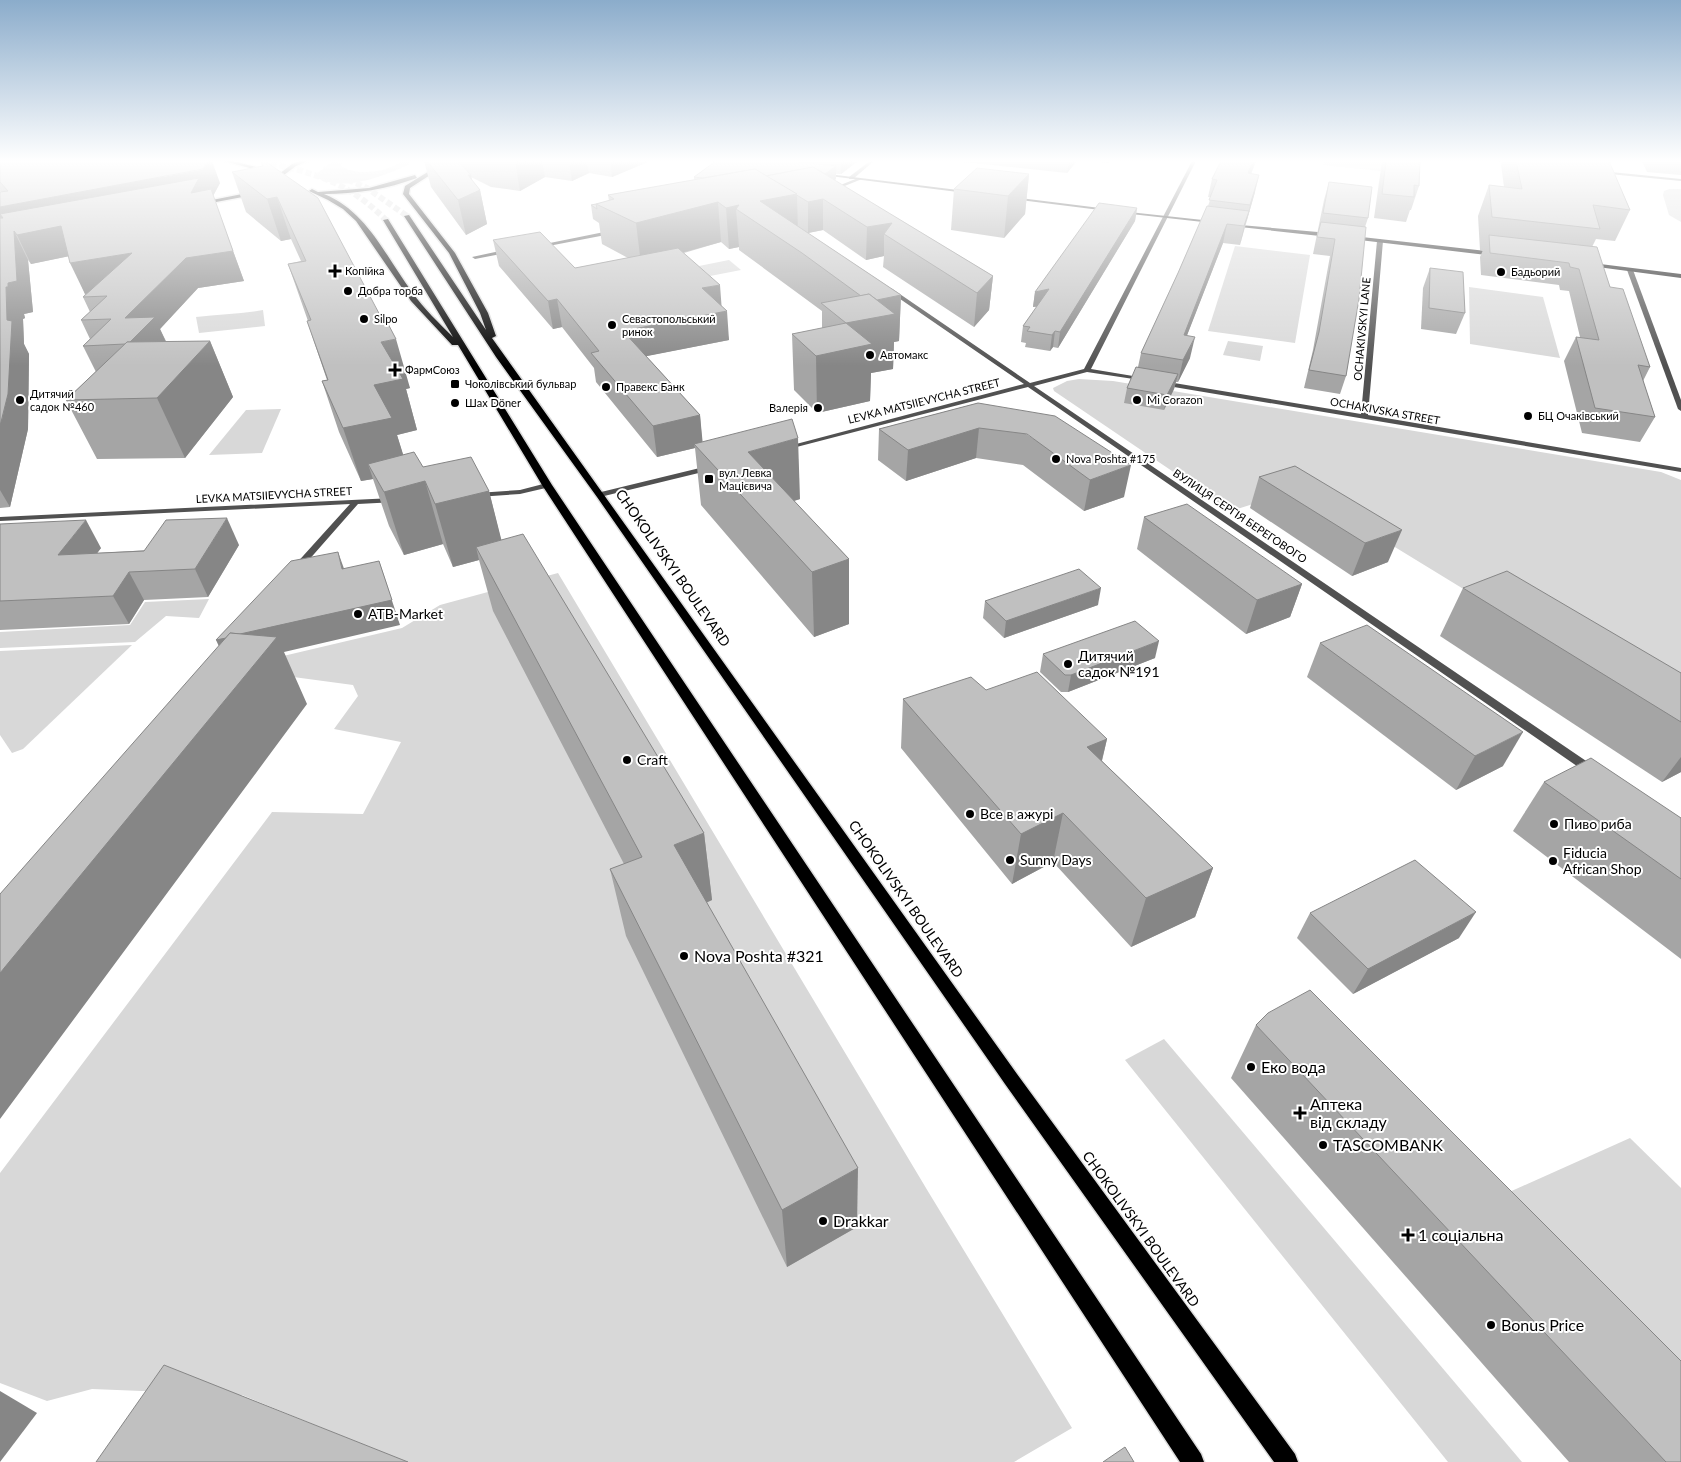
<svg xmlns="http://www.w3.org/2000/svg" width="1681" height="1462" viewBox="0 0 1681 1462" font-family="Lato,sans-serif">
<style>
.green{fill:#d8d8d8}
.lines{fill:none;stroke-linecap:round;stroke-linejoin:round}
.primary-tunnel{stroke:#d9d9d9;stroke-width:6;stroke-dasharray:6 3;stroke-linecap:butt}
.primary-casing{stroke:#dbdbdb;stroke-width:3}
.street{fill:#515151;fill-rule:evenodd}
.secondary{fill:#1e1e1e;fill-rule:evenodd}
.primary{fill:#000;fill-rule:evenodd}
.wall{fill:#a5a5a5}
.shaded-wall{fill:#868686}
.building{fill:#c0c0c0;stroke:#868686}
.poi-dot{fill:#000;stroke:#fff;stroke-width:2}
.labels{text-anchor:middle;stroke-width:4;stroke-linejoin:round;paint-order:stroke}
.far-poi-label{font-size:11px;fill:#000;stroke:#fff;text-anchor:start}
.far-street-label{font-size:11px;fill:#000;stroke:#fff}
.street-label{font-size:14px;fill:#000;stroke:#fff}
.poi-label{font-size:14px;fill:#000;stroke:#fff;text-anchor:start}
.near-poi-label{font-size:16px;fill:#000;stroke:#fff;text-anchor:start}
</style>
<rect width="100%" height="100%" fill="#fff"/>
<g class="green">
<path d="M401,161H411L408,165C383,176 343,193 316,177V174L332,162L342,163L341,166C355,176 388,173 401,161Z"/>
<polygon points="1324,161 1400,161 1400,173 1323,165"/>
<polygon points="1669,189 1681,189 1681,222 1669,215 1663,195 1664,191"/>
<polygon points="1235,246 1310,255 1295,343 1208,331"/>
<polygon points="729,260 741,270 710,276 699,266"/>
<polygon points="1469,287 1543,297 1560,358 1470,344"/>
<path d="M263,310L265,326L199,333L196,317C219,314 241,314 263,310Z"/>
<polygon points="1228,341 1263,346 1260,361 1223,355"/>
<polygon points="1079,379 1113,381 1661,472 1681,480 1681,722 1300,489 1231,511 1054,391 1053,388 1067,381"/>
<polygon points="281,409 262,453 209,455 246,410"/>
<polygon points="558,573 929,1193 1072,1428 1014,1462 406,1462 242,1395 92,1389 47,1401 0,1383 0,1173 272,812 363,814 401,742 334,729 358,696 353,685 271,674 279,657 402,628 440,605"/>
<polygon points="209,599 199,618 166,616 135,642 0,648 0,632 130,625 145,602"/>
<polygon points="132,645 23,749 12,753 0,735 0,651"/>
<polygon points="1164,1039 1522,1462 1448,1462 1125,1060"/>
<polygon points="1630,1138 1681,1188 1681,1381 1496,1198"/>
</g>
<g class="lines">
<g class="primary-tunnel">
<path d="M262,161C314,173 347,181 386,220"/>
<polyline points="323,169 367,188 407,216"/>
</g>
<defs>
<g id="primary">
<polygon points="224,161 233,161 275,172 272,174"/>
<polygon points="300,161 308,161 296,166 284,175 292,187 283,185 279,174 292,164"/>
<polygon points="439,165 441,168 410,188 409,194 455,253 488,313 496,336 492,338 1017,1074 1295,1454 1298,1462 1274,1462 1005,1084 597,497 496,357 404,216 409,215 486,330 480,313 449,253 403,194 405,186"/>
<path d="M415,175L417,178C387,189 356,194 324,194C367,211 386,257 412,292C424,309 439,323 453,337L383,220L388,219L552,485L1201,1454L1204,1462H1180L542,485L458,345H452L411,301L356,221L343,209L328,200L309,191L312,189L318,192L369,188Z"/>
<polygon points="257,191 259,194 200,205 197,203"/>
</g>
</defs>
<use href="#primary" class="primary-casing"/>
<g class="street">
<polygon points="870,161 874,161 853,179 849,179 849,177"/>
<polygon points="1192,161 1196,161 1091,369 1145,378 1148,380 1147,381 1087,372 1034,386 1595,767 1596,770 1595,773 1587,773 1028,387 785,450 781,448 1024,384 887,290 887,288 891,288 1030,383 1084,369"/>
<polygon points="1493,161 1506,161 1516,163 1514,164"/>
<polygon points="1601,171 1681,179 1681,181 1599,173"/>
<polygon points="858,178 862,179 832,191 828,190"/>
<polygon points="614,230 616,233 538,248 535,246"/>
<polygon points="1380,239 1383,241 1368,415 1681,468 1681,472 1162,385 1159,383 1162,381 1361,414 1377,241"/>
<polygon points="509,249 512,251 511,252 475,259 472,257"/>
<polygon points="1630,268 1633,270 1681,400 1681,411 1678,409 1627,270"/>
<polygon points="708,466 712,468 711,470 600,497 596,495 597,493"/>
<polygon points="547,483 551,485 550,487 520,494 477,497 473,495 477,493 520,490"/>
<polygon points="393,498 396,498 396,502 358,504 300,570 294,570 294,566 350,504 0,521 0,517"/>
</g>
<g class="secondary">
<polygon points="707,161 720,161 730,163 728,164"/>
<polygon points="820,173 966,191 968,192 966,193 822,175"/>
<polygon points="1011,197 1108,209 1110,210 1108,211 1013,199"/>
<polygon points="1120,211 1212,221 1214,222 1212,223 1122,213"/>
<polygon points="1229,224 1329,233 1332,235 1329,237 1231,226"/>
<polygon points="1353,236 1495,252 1498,254 1495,256 1351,239"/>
<polygon points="1592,263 1681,274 1681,278 1590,266 1590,264"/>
</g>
<use href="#primary" class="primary"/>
</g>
<g class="wall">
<polygon points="0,161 220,183 213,196 244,281 198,288 160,329 166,341 210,341 233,397 185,458 97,459 66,400 96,372 83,346 90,339 81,320 90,312 83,297 86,293 85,294 69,256 31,264 28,260 33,312 24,314 25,318 23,319 24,344 29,354 28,429 10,507 0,508 0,192 1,192 0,191"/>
<polygon points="261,161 265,161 410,388 406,389 417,430 397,435 403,455 423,467 489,491 501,540 704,833 712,900 706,903 857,1227 787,1267 626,936 610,869 624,864 493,611 479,560 453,567 443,544 404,555 389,526 373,479 361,481 339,432 322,381 327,380 307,321 308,321 288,264 301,261 291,239 281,241 246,212 232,172 262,166"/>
<polygon points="424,161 458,161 460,162 459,161 650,161 612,177 589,173 572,181 545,177 520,191 491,187 471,177 472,180 480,190 487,224 466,235 431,187"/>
<polygon points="716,161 858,161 841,174 836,174 836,179 834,180 993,276 989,310 974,327 883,267 884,256 866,260 823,230 808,233 901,295 899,341 894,342 893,369 871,373 870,401 817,413 794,390 792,334 822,328 822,311 803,297 739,250 739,247 729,249 721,242 684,253 722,307 729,340 646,356 700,415 702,442 800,499 794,501 849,559 849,624 814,637 701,505 695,448 657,457 596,382 594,368 562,327 553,329 499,266 493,240 575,268 628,258 602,244 599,223 593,219 591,205 609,201 608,195 694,180 694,177"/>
<polygon points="954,161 1077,161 1067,173"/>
<polygon points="1091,161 1110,161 1109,163"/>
<polygon points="1221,161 1256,161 1251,174 1255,192 1240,245 1223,243 1187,335 1190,358 1178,382 1176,382 1174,389 1164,410 1124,403 1127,388 1138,367 1141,353 1178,273 1208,206 1211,197 1208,197 1212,179"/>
<polygon points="1382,161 1420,161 1419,186 1411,210 1410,210 1406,222 1374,218"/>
<polygon points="1502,161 1609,161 1630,210 1615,241 1596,239 1592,247 1610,287 1650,367 1643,381 1655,417 1640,442 1582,433 1564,361 1576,337 1580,337 1569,291 1560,290 1559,285 1481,275 1480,257 1483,250 1480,250 1478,216 1489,185 1504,187 1501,164"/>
<polygon points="1642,161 1681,161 1681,175 1647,172"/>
<polygon points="1029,174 1025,214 1004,238 951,230 954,189"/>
<polygon points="1329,182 1368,218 1365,227 1346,376 1340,394 1304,388 1313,350 1330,256 1313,254 1324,200"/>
<polygon points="1137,208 1135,221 1058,348 1053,347 1050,351 1025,347 1026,343 1021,342 1023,326 1037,307 1033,307 1035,292"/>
<polygon points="1430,268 1465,313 1456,334 1421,329 1423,288"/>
<polygon points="978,403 1124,497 1084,511 1023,465 976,458 906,481 878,460 879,429"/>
<polygon points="1295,466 1388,562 1352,576 1250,508 1259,477"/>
<polygon points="1144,517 1302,584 1290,617 1246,634 1137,549"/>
<polygon points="0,524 101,548 97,553 239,545 208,597 144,600 129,624 0,630"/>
<polygon points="1463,588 1681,673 1681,772 1662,782 1440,636"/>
<polygon points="985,601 1098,605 1004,638 983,618"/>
<polygon points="1320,643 1503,766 1456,790 1307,677"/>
<polygon points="1043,654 1155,658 1068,692 1061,692 1040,672"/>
<polygon points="986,690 1107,739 1102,761 1213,868 1195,917 1131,947 1053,862 1012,884 901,748 903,699"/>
<polygon points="1544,782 1681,818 1681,959 1513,831"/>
<polygon points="1310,913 1459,938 1353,994 1297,938"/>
<polygon points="1256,1025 1681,1462 1569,1462 1231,1078"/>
</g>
<g class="shaded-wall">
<polygon points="196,161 198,161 201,170 203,169 208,161 212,161 220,183 213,196 244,281 198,288 160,329 169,349 143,378 128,344 134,338 125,318 186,258 233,251 213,196 207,198 209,205 202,221 194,200 61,226 75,255 31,264 17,235 14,231 28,260 33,312 24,314 25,318 23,319 24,344 29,354 28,429 10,507 0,490 0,426 1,420 0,421 0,417 2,420 8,394 11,329 7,320 6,287 8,287 8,283 17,281 14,235 12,236 3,218 0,214 11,236 10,236 0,217 0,207 200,170"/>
<polygon points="515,161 542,161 545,177 520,191"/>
<polygon points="569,161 587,161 589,173 572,181"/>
<polygon points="610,161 650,161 612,177"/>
<polygon points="841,161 858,161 841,174"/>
<polygon points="1069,161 1077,161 1067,173"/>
<polygon points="1253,161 1256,161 1244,191 1248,173"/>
<polygon points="836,166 836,179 825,188 825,174"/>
<polygon points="1029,174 1025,214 1004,238 1008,196"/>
<polygon points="468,175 471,175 475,192 480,190 487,224 466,235 458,200"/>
<polygon points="1259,175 1255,192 1246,223 1250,205"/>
<polygon points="797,194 798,235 760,201"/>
<polygon points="277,197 291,239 281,241 267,199"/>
<polygon points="823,199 823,230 808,233 808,202"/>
<polygon points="718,202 721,242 641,264 636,223"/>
<polygon points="739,205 736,209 739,247 729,249 726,208"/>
<polygon points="1137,208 1135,221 1058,348 1060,332"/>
<polygon points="1249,211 1244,229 1240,245 1244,226"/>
<polygon points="892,223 884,234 884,256 866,260 867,227"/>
<polygon points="1227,224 1223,243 1179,356 1184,335"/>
<polygon points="132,253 145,283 85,294 70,263"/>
<polygon points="993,276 989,310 974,327 977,293"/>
<polygon points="720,285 722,312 727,311 729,340 627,360 623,331 702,288"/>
<polygon points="1049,289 1047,304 1033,307 1035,292"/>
<polygon points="901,295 899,341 894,342 893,369 871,373 870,401 817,413 816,356 846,323 869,302"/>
<polygon points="557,299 562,327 553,329 548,301"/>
<polygon points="1055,331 1053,347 1050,351 1052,335"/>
<polygon points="1195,337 1190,358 1178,382 1183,360"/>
<polygon points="396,339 410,388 406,389 417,430 397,435 408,470 368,464 373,479 361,481 343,428 374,385 381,342"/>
<polygon points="210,341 233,397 185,458 157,398"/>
<polygon points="1178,374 1174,389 1164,410 1167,395"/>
<polygon points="700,415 703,446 694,444 695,448 657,457 653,426"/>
<polygon points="979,428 976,458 906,481 908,450"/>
<polygon points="798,438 800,499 757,512 748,452"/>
<polygon points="1131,465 1124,497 1084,511 1090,480"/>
<polygon points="425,481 443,544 404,555 384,492"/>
<polygon points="489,491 505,554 476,547 479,560 453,567 435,504"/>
<polygon points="227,518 239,545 208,597 195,569"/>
<polygon points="86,520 101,548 75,583 58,555"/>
<polygon points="1402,530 1388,562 1352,576 1365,543"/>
<polygon points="338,552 347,577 342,569"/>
<polygon points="849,559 849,624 814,637 812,572"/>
<polygon points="379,561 400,625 284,652 307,704 0,1119 0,973 228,666 216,640"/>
<polygon points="129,572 144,600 129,624 113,596"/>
<polygon points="1302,584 1290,617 1246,634 1257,600"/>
<polygon points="1101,588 1098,605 1004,638 1006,621"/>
<polygon points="1159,641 1155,658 1068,692 1071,675"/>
<polygon points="1523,732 1503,766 1456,790 1475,756"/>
<polygon points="1107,739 1095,788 1087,747"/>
<polygon points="1681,757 1681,772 1662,782"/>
<polygon points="1063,813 1053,862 1012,884 1021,834"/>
<polygon points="704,833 712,900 684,912 674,845"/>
<polygon points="1213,868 1195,917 1131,947 1146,898"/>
<polygon points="1476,912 1459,938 1353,994 1368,969"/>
<polygon points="858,1168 857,1227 787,1267 782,1210"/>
<polygon points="0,1391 37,1413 0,1462"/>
</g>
<g class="building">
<polygon points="0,161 208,161 203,169 0,207 0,192 8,191 0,182"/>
<polygon points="261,161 265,161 318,198 382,319 385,318 396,339 381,342 403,379 374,385 392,418 343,428 322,381 328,380 307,321 311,320 288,264 306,261 277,197 267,199 232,172 263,166"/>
<polygon points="427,161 458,161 471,175 468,175 480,190 458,200"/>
<polygon points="716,161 794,161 836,166 825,174 813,167 766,176 755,169 703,178 694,177"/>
<polygon points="1221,161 1253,161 1248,173 1259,175 1250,205 1209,200 1217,180 1212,179"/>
<polygon points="1386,161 1420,161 1419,186 1414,185 1414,197 1382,194"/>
<polygon points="1516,161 1609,161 1630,210 1593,205 1600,229 1492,217 1489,185 1522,189"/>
<polygon points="813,167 993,276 977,293 884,234 892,223 867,227 823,199 808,202 766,176"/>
<polygon points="977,168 1029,174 1008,196 954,189"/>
<polygon points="755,169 797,194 760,201 901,295 877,300 869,294 861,296 802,253 736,209 739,205 726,208 718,202 636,223 596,204 614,199 608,195"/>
<polygon points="199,178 191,193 211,189 233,251 186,258 125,318 155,317 130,342 127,342 125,344 83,346 111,319 81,320 107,296 83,297 132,253 70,263 61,226 17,235 14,231 17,281 8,283 8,287 6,287 7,320 12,321 8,394 0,426 0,218 3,218 0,214"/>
<polygon points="1329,182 1372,187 1368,218 1323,213"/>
<polygon points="1099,203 1137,208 1060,332 1055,331 1052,335 1027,331 1030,327 1023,326 1049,289 1035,292"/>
<polygon points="596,204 597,209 591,205"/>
<polygon points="1207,206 1249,211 1244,226 1227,224 1184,335 1195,337 1183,360 1141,353 1178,273"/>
<polygon points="1321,222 1366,227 1359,299 1346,376 1309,370 1319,332 1335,239 1317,237"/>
<polygon points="540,232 575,268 678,248 720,285 702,288 727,311 623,331 700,415 653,426 591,353 599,351 557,299 548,301 493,240"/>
<polygon points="1489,235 1597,247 1610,287 1623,289 1650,367 1638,365 1655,417 1595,408 1576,337 1599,340 1579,269 1570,267 1569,263 1490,253"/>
<polygon points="1430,268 1463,272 1465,313 1429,308"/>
<polygon points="869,294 895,314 846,323 821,303"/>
<polygon points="846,323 872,344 816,356 792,334"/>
<polygon points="210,341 157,398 66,400 127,342"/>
<polygon points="1136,367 1178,374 1167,395 1127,388"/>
<polygon points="978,403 1055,416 1131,465 1090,480 1027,434 979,428 908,450 879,429"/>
<polygon points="792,419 798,438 748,452 849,559 812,572 694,444"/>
<polygon points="414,452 423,467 471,457 489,491 435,504 425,481 384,492 368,464"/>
<polygon points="1295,466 1402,530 1365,543 1259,477"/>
<polygon points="1187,504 1302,584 1257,600 1144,517"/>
<polygon points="227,518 195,569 129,572 113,596 0,601 0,524 86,520 58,555 144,551 166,520"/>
<polygon points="523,534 704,833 674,845 858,1168 782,1210 610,869 642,857 476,547"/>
<polygon points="338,552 342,569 379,561 392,600 240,634 230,633 226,638 216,640 291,561"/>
<polygon points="1079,569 1101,588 1006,621 985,601"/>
<polygon points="1507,571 1681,673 1681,722 1463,588"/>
<polygon points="1135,621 1159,641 1071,675 1065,675 1043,654"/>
<polygon points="1367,625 1523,732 1475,756 1320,643"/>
<polygon points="230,633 277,637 0,973 0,894"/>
<polygon points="1037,672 1107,739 1087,747 1213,868 1146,898 1063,813 1021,834 903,699 971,677 986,690"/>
<polygon points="1591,758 1681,818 1681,879 1544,782"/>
<polygon points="1415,860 1476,912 1368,969 1310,913"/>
<polygon points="1310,990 1681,1361 1681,1462 1666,1462 1256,1025 1268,1013"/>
<polygon points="164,1365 408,1462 96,1462"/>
<polygon points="1125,1447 1134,1462 1103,1462"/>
</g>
<linearGradient id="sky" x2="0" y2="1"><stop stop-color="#8baccb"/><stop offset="0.44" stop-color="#fff"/><stop offset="1" stop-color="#fff" stop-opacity="0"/></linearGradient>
<rect width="1681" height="366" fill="url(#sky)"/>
<g class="poi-dot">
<path d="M332.5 263.5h5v5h5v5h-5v5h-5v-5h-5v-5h5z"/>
<circle cx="1501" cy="272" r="5"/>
<circle cx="348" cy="291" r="5"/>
<circle cx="364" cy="319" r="5"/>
<circle cx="612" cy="325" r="5"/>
<circle cx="870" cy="355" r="5"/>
<path d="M392.5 362.5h5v5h5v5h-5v5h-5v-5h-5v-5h5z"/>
<rect x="450" y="379" width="10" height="10" rx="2.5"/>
<circle cx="606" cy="387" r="5"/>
<circle cx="20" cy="400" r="5"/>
<circle cx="1137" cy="400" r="5"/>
<circle cx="455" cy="403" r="5"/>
<circle cx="818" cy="408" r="5"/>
<circle cx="1528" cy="416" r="5"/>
<circle cx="1056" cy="459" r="5"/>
<rect x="704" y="474" width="10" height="10" rx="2.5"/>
<circle cx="358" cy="614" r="5"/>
<circle cx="1068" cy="664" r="5"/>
<circle cx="627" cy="760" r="5"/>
<circle cx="970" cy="814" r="5"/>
<circle cx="1554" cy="824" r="5"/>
<circle cx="1010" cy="860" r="5"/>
<circle cx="1553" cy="861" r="5"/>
<circle cx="684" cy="956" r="5"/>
<circle cx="1251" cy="1067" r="5"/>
<path d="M1297.5 1105.5h5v5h5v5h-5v5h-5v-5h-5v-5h5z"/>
<circle cx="1323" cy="1145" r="5"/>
<circle cx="823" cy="1221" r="5"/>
<path d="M1405.5 1227.5h5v5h5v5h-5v5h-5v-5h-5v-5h5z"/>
<circle cx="1491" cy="1325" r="5"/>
</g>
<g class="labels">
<g class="far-poi-label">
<text x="345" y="275">Копійка</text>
<text x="1511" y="276">Бадьорий</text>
<text x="358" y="295">Добра торба</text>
<text x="374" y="323">Silpo</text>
<text x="622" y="323">Севастопольський<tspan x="622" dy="13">ринок</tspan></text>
<text x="880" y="359">Автомакс</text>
<text x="405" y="374">ФармСоюз</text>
<text x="465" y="388">Чоколівський бульвар</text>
<text x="616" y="391">Правекс Банк</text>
<text x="30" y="398">Дитячий<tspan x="30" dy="13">садок №460</tspan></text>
<text x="1147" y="404">Mi Corazon</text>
<text x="465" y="407">Шах Döner</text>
<text x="808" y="412" text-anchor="end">Валерія</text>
<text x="1538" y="420">БЦ Очаківський</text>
<text x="1066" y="463">Nova Poshta #175</text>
<text x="719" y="477">вул. Левка<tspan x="719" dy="13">Мацієвича</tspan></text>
</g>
<g class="far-street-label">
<text transform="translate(1362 329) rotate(-85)" y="4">OCHAKIVSKYI LANE</text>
<text transform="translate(924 401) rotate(-14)" y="4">LEVKA MATSIIEVYCHA STREET</text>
<text transform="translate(1385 411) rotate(10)" y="4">OCHAKIVSKA STREET</text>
<text transform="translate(274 495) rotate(-3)" y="4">LEVKA MATSIIEVYCHA STREET</text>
<text transform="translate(1240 516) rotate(34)" y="4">ВУЛИЦЯ СЕРГІЯ БЕРЕГОВОГО</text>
</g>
<g class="street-label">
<text transform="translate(673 568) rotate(55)" y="5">CHOKOLIVSKYI BOULEVARD</text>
<text transform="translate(906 899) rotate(55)" y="5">CHOKOLIVSKYI BOULEVARD</text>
<text transform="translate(1141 1229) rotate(54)" y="5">CHOKOLIVSKYI BOULEVARD</text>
</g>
<g class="poi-label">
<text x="368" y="619">ATB-Market</text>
<text x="1078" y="661">Дитячий<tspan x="1078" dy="16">садок №191</tspan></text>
<text x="637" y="765">Craft</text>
<text x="980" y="819">Все в ажурі</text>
<text x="1564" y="829">Пиво риба</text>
<text x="1563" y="858">Fiducia<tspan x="1563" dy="16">African Shop</tspan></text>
<text x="1020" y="865">Sunny Days</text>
</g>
<g class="near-poi-label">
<text x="694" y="962">Nova Poshta #321</text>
<text x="1261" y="1073">Еко вода</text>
<text x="1310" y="1110">Аптека<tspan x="1310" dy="18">від складу</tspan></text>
<text x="1333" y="1151">TASCOMBANK</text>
<text x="833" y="1227">Drakkar</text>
<text x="1418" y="1241">1 соціальна</text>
<text x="1501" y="1331">Bonus Price</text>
</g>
</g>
</svg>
